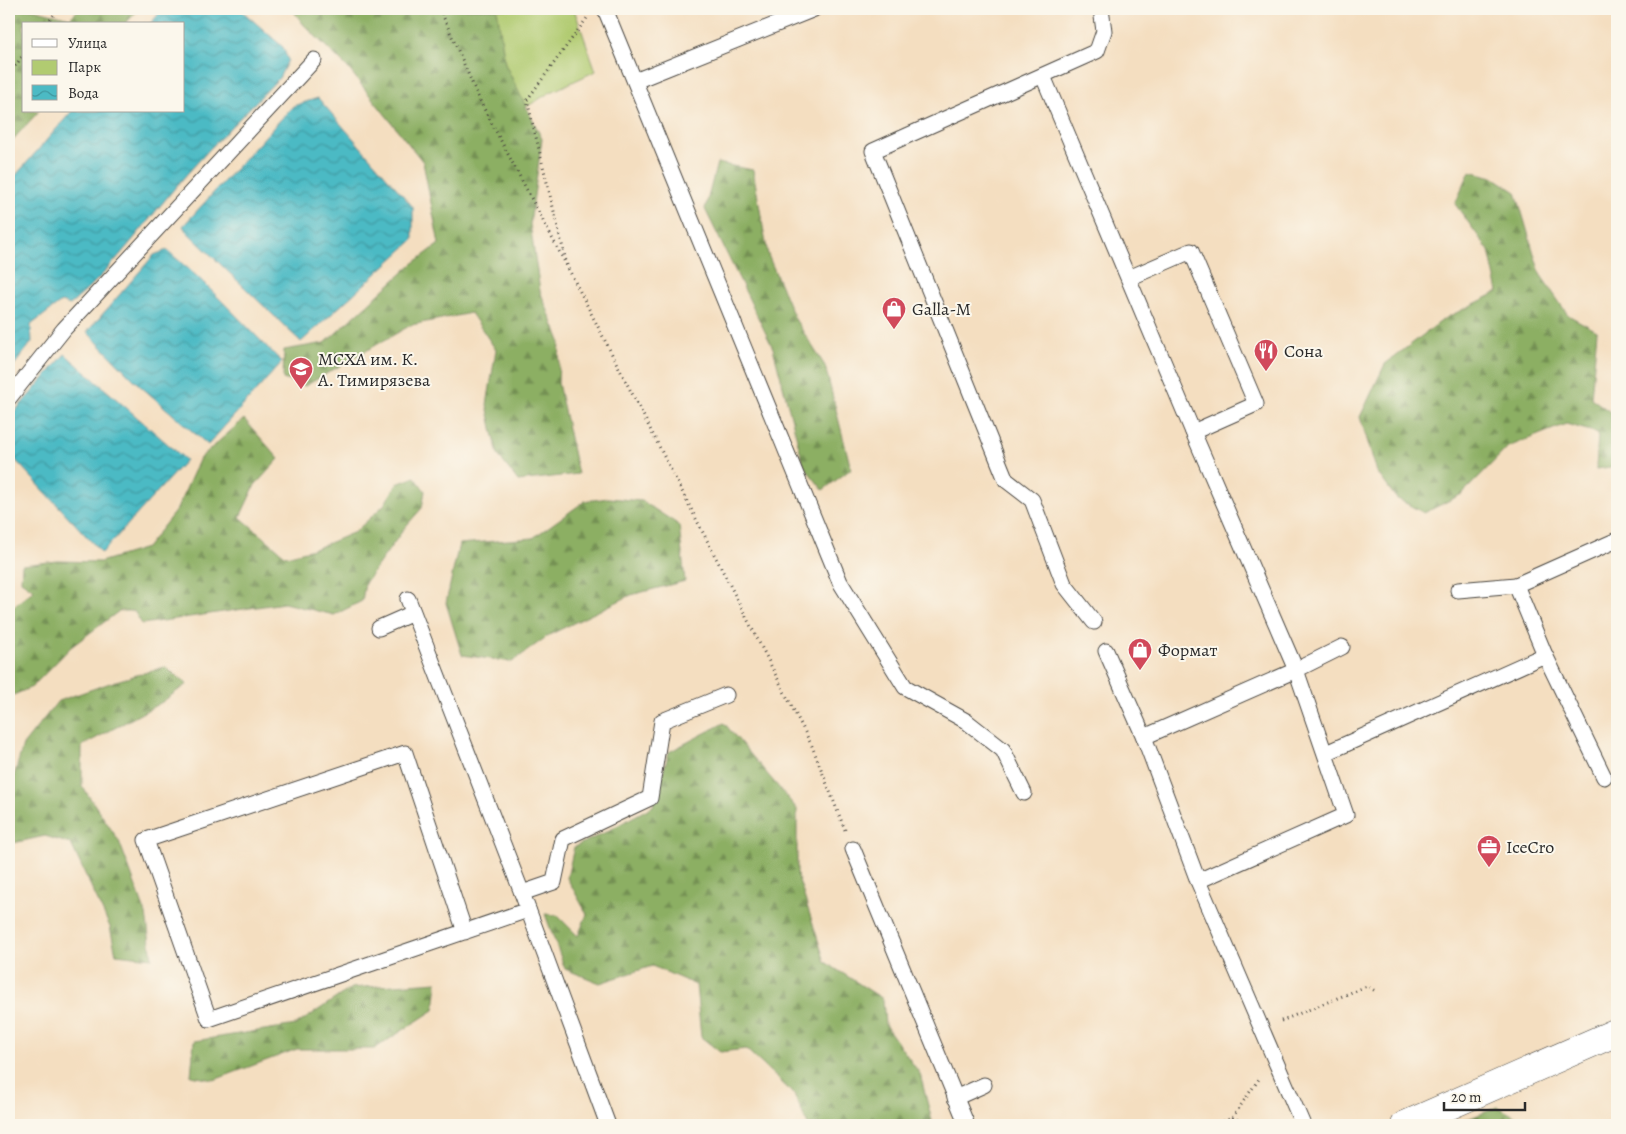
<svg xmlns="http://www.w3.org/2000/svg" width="1626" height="1134" viewBox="0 0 1626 1134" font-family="Alegreya,serif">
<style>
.green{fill:#b1cb71;stroke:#6e7b4e}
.forest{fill:url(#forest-firs);stroke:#5c6d47}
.water{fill:url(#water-waves);stroke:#3c7278}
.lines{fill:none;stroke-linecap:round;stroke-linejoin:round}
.service-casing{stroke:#494641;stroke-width:17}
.minor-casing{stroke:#494641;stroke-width:29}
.path{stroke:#494641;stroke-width:3;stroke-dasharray:1 4;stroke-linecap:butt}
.service{stroke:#fff;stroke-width:15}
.minor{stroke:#fff;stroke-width:28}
.labels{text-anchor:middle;stroke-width:4;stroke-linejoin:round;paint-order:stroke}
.poi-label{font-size:18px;fill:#2b2b2b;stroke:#fbf7ec;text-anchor:start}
</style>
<defs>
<pattern id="forest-firs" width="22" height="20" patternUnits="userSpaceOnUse" patternTransform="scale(1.25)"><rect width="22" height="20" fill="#8caf63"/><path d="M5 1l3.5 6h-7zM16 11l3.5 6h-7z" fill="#738f52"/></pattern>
<pattern id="water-waves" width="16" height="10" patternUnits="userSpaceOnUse" patternTransform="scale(1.25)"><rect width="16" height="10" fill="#4cbac4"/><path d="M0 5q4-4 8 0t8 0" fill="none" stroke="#3f979f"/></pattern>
</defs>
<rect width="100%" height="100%" fill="#fbf7ec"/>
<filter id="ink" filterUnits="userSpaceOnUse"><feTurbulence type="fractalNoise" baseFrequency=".02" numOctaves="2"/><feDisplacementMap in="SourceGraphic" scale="10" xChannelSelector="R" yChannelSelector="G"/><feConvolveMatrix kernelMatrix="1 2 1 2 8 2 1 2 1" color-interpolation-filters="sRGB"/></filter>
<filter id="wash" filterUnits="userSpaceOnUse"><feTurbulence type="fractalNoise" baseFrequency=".0096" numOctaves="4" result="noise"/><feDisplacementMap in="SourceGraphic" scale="20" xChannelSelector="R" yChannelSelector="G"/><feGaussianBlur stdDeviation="1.12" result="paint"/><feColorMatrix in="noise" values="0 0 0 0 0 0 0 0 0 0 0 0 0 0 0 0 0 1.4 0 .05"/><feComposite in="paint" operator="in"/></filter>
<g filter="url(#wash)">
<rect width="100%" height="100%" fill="#f4dec0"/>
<polygon class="green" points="374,9 574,9 596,71 549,93 458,149"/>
<g class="forest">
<polygon points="23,9 33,9 70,18 79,9 139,9 125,24 24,24 24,111 39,111 9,144 9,11"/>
<polygon points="292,9 497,9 505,64 542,139 530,224 540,291 560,341 558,383 578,474 518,481 498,455 487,405 496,350 471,313 411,325 305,386 283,379 284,350 325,343 411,265 439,244 423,162 348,68 304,25"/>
<polygon points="717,163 753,170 768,255 795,319 825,366 851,469 823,490 804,466 773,348 705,209"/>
<polygon points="1470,171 1493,177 1516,192 1540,274 1568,315 1597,331 1591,398 1617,417 1617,466 1596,469 1598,433 1566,424 1508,447 1462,494 1424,513 1396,498 1377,472 1360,417 1385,364 1444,319 1498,292 1489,251 1455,204"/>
<polygon points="244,419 279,459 255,485 240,517 286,556 317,548 355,532 384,505 397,484 415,477 425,491 422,508 406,526 365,583 362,601 334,615 284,603 142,624 134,611 119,611 71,647 32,687 9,697 9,610 34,590 21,581 22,565 58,561 100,562 146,548 177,509 200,458"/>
<polygon points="609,498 642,501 679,525 685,581 631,595 549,635 512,662 462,655 446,603 459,544 533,538 585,501"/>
<polygon points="165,667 187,684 162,702 82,746 82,786 119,841 146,914 152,958 116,954 110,927 71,844 45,836 9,844 9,794 23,745 58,701 116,681"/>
<polygon points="724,723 797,809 797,874 825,962 883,999 885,1025 920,1074 933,1125 808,1125 794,1094 746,1049 720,1052 701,1037 696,985 652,966 600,983 565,969 545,914 557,915 578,936 587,914 567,878 574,847 602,834 653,806 669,752"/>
<polygon points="437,982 434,1010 374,1049 297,1049 214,1080 191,1076 194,1041 296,1025 351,988"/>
<polygon points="1498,1107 1530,1125 1453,1125"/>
</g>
<g class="water">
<path d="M163,9H240L283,47L288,60L279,78C248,110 216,141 187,174C148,218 115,268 70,305L61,302L31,325L32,342L9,372V183L72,111H184V24H150Z"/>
<polygon points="318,98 413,207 413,240 301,342 186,231 183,226 293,106"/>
<polygon points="167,250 200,279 282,362 208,445 139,385 87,332 154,255"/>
<polygon points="65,354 186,460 102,553 9,453 9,418"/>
</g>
</g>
<g filter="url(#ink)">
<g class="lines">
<defs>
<g id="service">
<polyline points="605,9 840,582 905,687 966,721 1003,750 1024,793"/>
<polyline points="1043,76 1193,432 1296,670 1346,815 1198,881"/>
<polyline points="635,81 814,9"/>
<polyline points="1129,278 1191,251 1256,404 1193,432"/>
<polyline points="9,398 64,329 314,60"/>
<polyline points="1458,590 1516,585"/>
<polyline points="408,599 522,893 608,1125"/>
<polyline points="1094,622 1064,584 1032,500 1006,480 873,151 1097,51 1104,31 1101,9"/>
<polyline points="379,628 413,613"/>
<polyline points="1106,651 1144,737 1198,881 1303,1125"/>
<polyline points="1545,655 1604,777"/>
<polyline points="1144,737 1296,670 1342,647"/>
<polyline points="1326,753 1545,655 1516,585 1617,540"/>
<polyline points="853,849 967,1125"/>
<polyline points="522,893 554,882 563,839 650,798 662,721 726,695"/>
<polyline points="465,932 405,753 146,840 209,1019 528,910"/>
<polyline points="955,1098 984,1085"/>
</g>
<polyline id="minor" points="1405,1125 1617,1032"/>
</defs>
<use href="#service" class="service-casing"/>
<use href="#minor" class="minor-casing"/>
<g class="path">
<polyline points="440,9 480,101 569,270 812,746 845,830"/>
<polyline points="47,24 58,9"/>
<polyline points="9,74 24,54"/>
<polyline points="567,265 527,100 587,18"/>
<polyline points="1281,1021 1367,986 1377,992"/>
<polyline points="1232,1118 1255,1125"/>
<polyline points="1214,1125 1232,1118 1259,1079"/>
</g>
<use href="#service" class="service"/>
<use href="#minor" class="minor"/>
</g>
</g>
<defs>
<symbol id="shop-pin" viewBox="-11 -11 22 30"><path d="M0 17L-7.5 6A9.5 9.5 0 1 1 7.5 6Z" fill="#d1495b" stroke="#fbf7ec"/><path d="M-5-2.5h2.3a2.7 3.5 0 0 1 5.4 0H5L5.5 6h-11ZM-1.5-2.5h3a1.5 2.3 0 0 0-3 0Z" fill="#fff"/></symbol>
<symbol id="restaurant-pin" viewBox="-11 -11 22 30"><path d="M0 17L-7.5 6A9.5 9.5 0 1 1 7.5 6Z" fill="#d1495b" stroke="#fbf7ec"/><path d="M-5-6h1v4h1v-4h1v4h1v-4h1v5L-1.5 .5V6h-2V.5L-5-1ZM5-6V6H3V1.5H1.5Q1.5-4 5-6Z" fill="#fff"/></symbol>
<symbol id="university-pin" viewBox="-11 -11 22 30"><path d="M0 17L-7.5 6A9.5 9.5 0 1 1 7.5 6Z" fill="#d1495b" stroke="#fbf7ec"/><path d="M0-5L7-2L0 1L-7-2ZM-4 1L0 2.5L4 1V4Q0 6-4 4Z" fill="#fff"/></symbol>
<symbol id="office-pin" viewBox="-11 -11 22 30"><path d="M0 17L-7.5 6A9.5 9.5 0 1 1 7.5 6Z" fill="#d1495b" stroke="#fbf7ec"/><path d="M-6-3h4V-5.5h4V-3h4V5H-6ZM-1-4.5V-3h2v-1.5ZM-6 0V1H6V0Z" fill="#fff"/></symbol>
</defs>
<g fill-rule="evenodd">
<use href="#shop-pin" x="880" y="295" width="28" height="38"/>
<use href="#restaurant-pin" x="1252" y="337" width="28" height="38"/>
<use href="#university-pin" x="287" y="355" width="28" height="38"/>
<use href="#shop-pin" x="1126" y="636" width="28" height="38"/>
<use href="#office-pin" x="1475" y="833" width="28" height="38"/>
</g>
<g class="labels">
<g class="poi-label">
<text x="912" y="315">Galla-M</text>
<text x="1284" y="357">Сона</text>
<text x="318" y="365">МСХА им. К.<tspan x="318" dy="21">А. Тимирязева</tspan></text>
<text x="1158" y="656">Формат</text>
<text x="1506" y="853">IceCro</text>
</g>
</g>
<rect width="1626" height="1134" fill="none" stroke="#fbf7ec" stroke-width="30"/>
<rect x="22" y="22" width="162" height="90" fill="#fbf7ec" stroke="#a8a59f"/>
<rect x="32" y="39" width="25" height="8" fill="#ffffff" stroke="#a8a59f"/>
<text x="68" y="48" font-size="15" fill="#2b2b2b">Улица</text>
<rect x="32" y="60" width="25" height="15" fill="#b1cb71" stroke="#a8a59f"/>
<text x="68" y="72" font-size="15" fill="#2b2b2b">Парк</text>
<rect x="32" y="85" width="25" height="15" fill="url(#water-waves)" stroke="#a8a59f"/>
<text x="68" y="98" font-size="15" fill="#2b2b2b">Вода</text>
<path d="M1444 1102v8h81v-8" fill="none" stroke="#2b2b2b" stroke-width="2.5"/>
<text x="1451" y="1102" font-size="15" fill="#2b2b2b" stroke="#fbf7ec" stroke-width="4" paint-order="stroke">20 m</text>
</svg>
